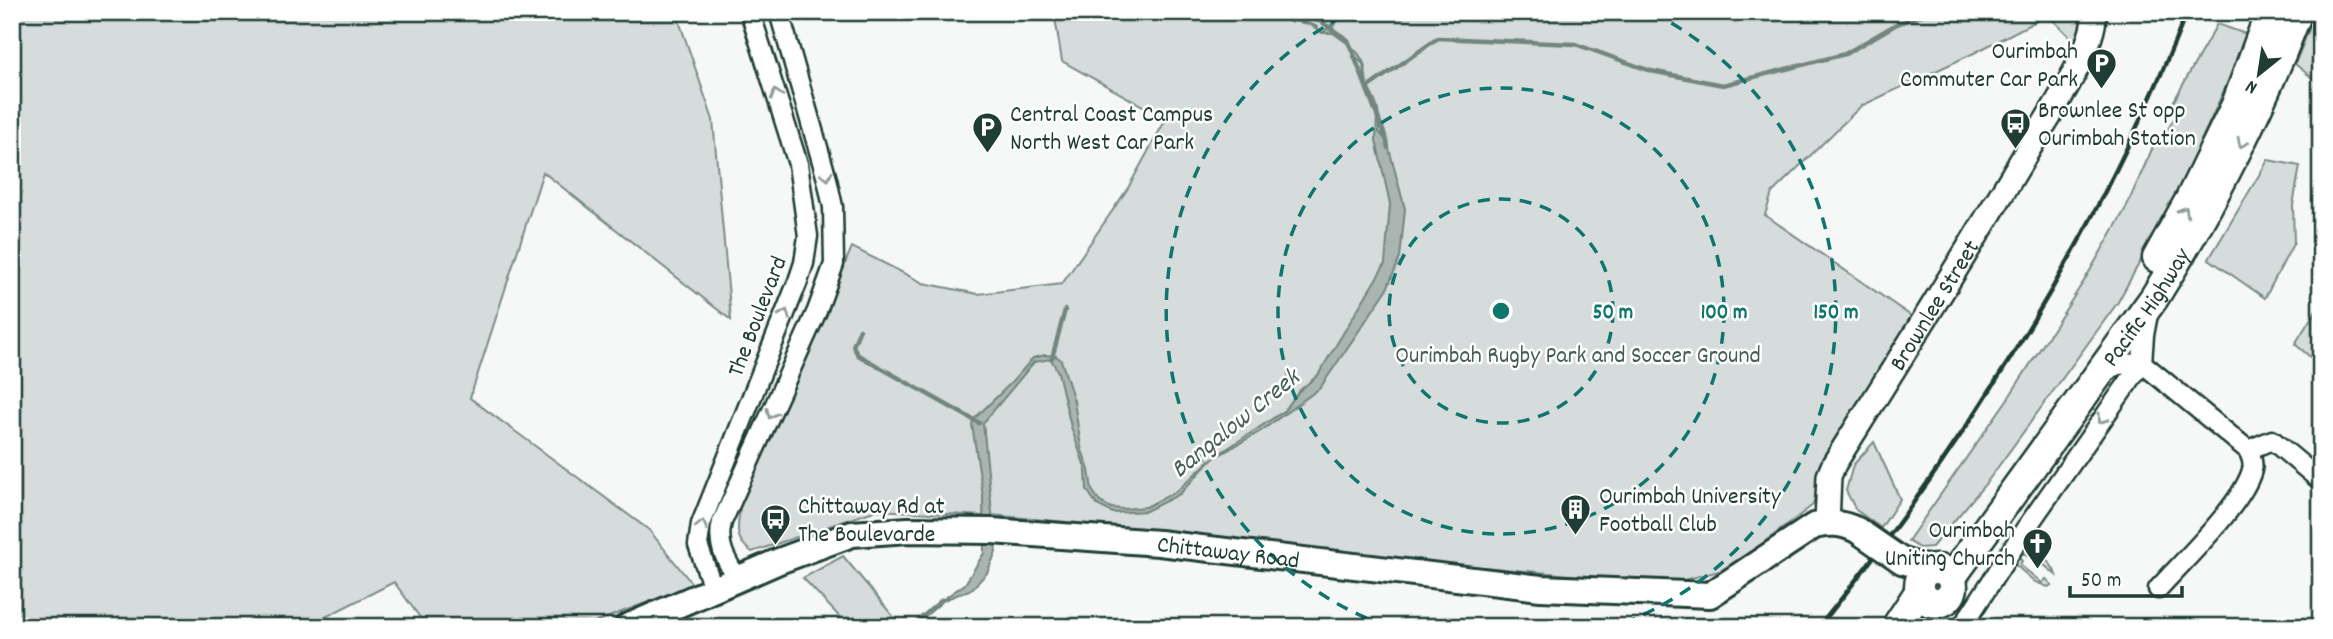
<svg xmlns="http://www.w3.org/2000/svg" width="2333" height="639" viewBox="0 0 2333 639" font-family="Dekko,sans-serif">
<style>
.green{fill:#d6dcdb;stroke:#7a8c88;stroke-width:2}
.water{fill:#aab5b1;stroke:#72857f;stroke-width:2}
.lines{fill:none;stroke-linecap:round;stroke-linejoin:round}
.stream{stroke:#72857f;stroke-width:4.5}
.minor-casing{stroke:#1f3d34;stroke-width:23}
.tertiary-casing{stroke:#1f3d34;stroke-width:28}
.secondary-casing{stroke:#1f3d34;stroke-width:30}
.primary-casing{stroke:#1f3d34;stroke-width:33}
.minor{stroke:#fff;stroke-width:18}
.tertiary{stroke:#fff;stroke-width:23}
.secondary{stroke:#fff;stroke-width:24}
.primary{stroke:#fff;stroke-width:28}
.rail{stroke:#1f3d34;stroke-width:4.5}
.secondary-bridge-casing{stroke:#1f3d34;stroke-width:30;stroke-linecap:butt}
.secondary-bridge{stroke:#fff;stroke-width:24}
.oneway{stroke:#8f9e9a}
.ring{fill:none;stroke:#0f766e;stroke-width:3.5;stroke-dasharray:12 9}
.labels{text-anchor:middle;stroke-width:5;stroke-linejoin:round;paint-order:stroke}
.poi-label{font-size:24px;fill:#1f3d34;stroke:#fff;text-anchor:start}
.street-label{font-size:24px;fill:#1f3d34;stroke:#fff}
.park-label{font-size:24px;fill:#445d55;stroke:#fff}
.water-label{font-size:26px;font-style:italic;fill:#49615a;stroke:#fff}
.centre{fill:#0f766e;stroke:#fff;stroke-width:3.5}
.ring-label{font-size:21px;text-anchor:middle;font-weight:bold;fill:#0f766e;stroke:#fff;stroke-width:5;stroke-linejoin:round;paint-order:stroke}
</style>
<rect width="100%" height="100%" fill="#f6f7f7"/>
<filter id="ink" filterUnits="userSpaceOnUse"><feTurbulence type="fractalNoise" baseFrequency=".0143" numOctaves="2"/><feDisplacementMap in="SourceGraphic" scale="14" xChannelSelector="R" yChannelSelector="G"/><feConvolveMatrix kernelMatrix="1 2 1 2 8 2 1 2 1" color-interpolation-filters="sRGB"/></filter>
<g filter="url(#ink)">
<g class="green">
<polygon points="12,12 676,12 713,120 731,320 543,172 470,398 649,530 693,585 582,627 427,627 394,582 306,627 12,627"/>
<path d="M1054,12H2078L2081,23L2075,42L2048,15L1974,53L1861,106L1772,193L1765,215L1914,318L1823,461L1813,505L1731,568L1680,581L1592,577L1354,555L1171,532L991,515L982,411L984,516L877,510L752,552C733,539 738,527 740,507L852,247L923,283L978,294L1062,284L1128,188L1166,119L1062,61Z"/>
<polygon points="2316,12 2321,12 2321,85 2295,64"/>
<polygon points="2217,24 2249,35 2176,196 2118,302 1987,482 1932,547 1919,548 1908,541 2009,397 2084,281 2126,208 2156,140 2161,141 2178,112 2171,106"/>
<polygon points="2268,160 2300,166 2293,205 2294,242 2265,298 2209,259"/>
<polygon points="2321,302 2321,366 2295,344"/>
<polygon points="1874,442 1900,499 1881,528 1856,510 1846,491 1853,465"/>
<path d="M2022,546C2036,550 2052,561 2056,575L2030,553L2027,556L2023,553L2019,558L2022,561L2020,565L2042,583L2046,579L2052,585L2048,587L2035,582L2012,562Z"/>
<polygon points="843,556 902,627 849,627 803,578"/>
</g>
<path class="water" d="M1287,12H1297L1298,20L1316,26L1320,31L1324,32L1327,28C1340,36 1363,52 1365,68C1366,75 1366,83 1369,89C1379,108 1379,110 1379,132L1387,141L1405,209L1400,258L1386,291L1320,388L1261,431L1211,460L1180,494L1146,511L1113,513L1097,505L1087,490L1086,470L1071,427L1058,372L1051,359L1034,362L983,423L996,552L987,573L972,589L939,602L965,584L984,553L983,496L972,425L973,420L1012,382L1033,358L1045,355L1056,356L1061,360L1074,401L1081,447L1089,470L1092,490L1100,502L1111,508L1124,509L1146,507L1177,491L1210,460L1284,411L1299,391L1318,375L1385,264L1390,204L1376,140L1377,113L1372,98L1366,90L1363,64L1353,54L1347,43L1333,33H1322L1311,25L1294,21L1290,22L1287,21Z"/>
<g class="lines">
<g class="stream">
<polyline points="1290,12 1292,15 1320,21 1348,40 1387,141 1388,148"/>
<polyline points="1330,28 1343,12"/>
<polyline points="1367,88 1438,38 1575,44 1651,71 1723,85 1845,54 1895,25 1929,12"/>
<polyline points="860,329 853,346 858,355 979,423"/>
<polyline points="1052,358 1065,310"/>
<polyline points="911,627 942,600"/>
</g>
<defs>
<g id="minor">
<polyline points="2142,363 2144,335 2148,314"/>
<path d="M2101,373L2118,365L2142,363L2248,450C2251,456 2254,463 2252,470C2243,504 2183,561 2158,589"/>
<polyline points="2248,450 2272,440 2321,481"/>
<path d="M738,580C726,560 716,545 722,522L817,311L834,264L833,207L827,179L779,12"/>
<polyline points="714,591 698,545 701,524 798,281 804,263 808,236 798,164 750,12"/>
<polyline points="1962,627 2024,531 2142,363"/>
</g>
<g id="tertiary">
<path id="s1" d="M1827,523L1829,476L1834,464C1898,362 1963,259 2025,155C2044,122 2097,48 2094,12"/>
</g>
<g id="secondary">
<polyline points="1902,561 1930,569"/>
<path id="s2" d="M627,627L779,561L852,534L908,530L992,531L1159,543L1541,588L1710,595L1814,526C1830,522 1842,523 1857,530"/>
</g>
<g id="primary">
<polyline points="2157,258 2190,199 2236,105 2270,12"/>
<circle cx="1936" cy="586" r="17"/>
<path id="s3" d="M1951,578L2154,298C2211,207 2259,113 2298,12"/>
<polyline points="1896,627 1919,592"/>
</g>
</defs>
<use href="#minor" class="minor-casing"/>
<use href="#tertiary" class="tertiary-casing"/>
<use href="#secondary" class="secondary-casing"/>
<use href="#primary" class="primary-casing"/>
<use href="#minor" class="minor"/>
<use href="#tertiary" class="tertiary"/>
<use href="#secondary" class="secondary"/>
<use href="#primary" class="primary"/>
<path class="rail" d="M1819,627C1969,440 2098,235 2187,12"/>
<defs>
<polyline id="secondary-bridge" points="1857,530 1902,561"/>
</defs>
<use href="#secondary-bridge" class="secondary-bridge-casing"/>
<use href="#secondary-bridge" class="secondary-bridge"/>
</g>
<defs><path id="oneway-chevron" d="M-2-3.5L2.5 0L-2 3.5" fill="none" stroke-width="1.6" stroke-linecap="round" stroke-linejoin="round" transform="scale(1.75)"/></defs>
<g class="oneway">
<use href="#oneway-chevron" transform="translate(776 94) rotate(-108)"/>
<use href="#oneway-chevron" transform="translate(2242 143) rotate(116)"/>
<use href="#oneway-chevron" transform="translate(827 176) rotate(77)"/>
<use href="#oneway-chevron" transform="translate(2184 211) rotate(-61)"/>
<use href="#oneway-chevron" transform="translate(785 314) rotate(-68)"/>
<use href="#oneway-chevron" transform="translate(771 414) rotate(114)"/>
<use href="#oneway-chevron" transform="translate(2102 419) rotate(125)"/>
<use href="#oneway-chevron" transform="translate(702 525) rotate(-77)"/>
</g>
</g>
<g class="ring">
<circle cx="1501" cy="311" r="112"/>
<circle cx="1501" cy="311" r="223"/>
<path d="M1386 626A335 335 0 0 1 1349 13M1653 13A335 335 0 0 1 1616 626"/>
</g>
<defs>
<symbol id="parking-pin" viewBox="-11 -11 22 30"><path d="M0 17L-7.5 6A9.5 9.5 0 1 1 7.5 6Z" fill="#1f3d34" stroke="#fff"/><path d="M-3.5-5.5H1a3.5 3.5 0 0 1 0 7H-1V5.5H-3.5ZM-1-3.4V-.6H.8a1.4 1.4 0 0 0 0-2.8Z" fill="#fff"/></symbol>
<symbol id="bus-pin" viewBox="-11 -11 22 30"><path d="M0 17L-7.5 6A9.5 9.5 0 1 1 7.5 6Z" fill="#1f3d34" stroke="#fff"/><path d="M-5-6H5V4H4V6H2V4H-2V6H-4V4H-5ZM-3.5-4V0h7V-4ZM-3.5 1.2v1.5H-2V1.2ZM2 1.2v1.5H3.5V1.2Z" fill="#fff"/></symbol>
<symbol id="building-pin" viewBox="-11 -11 22 30"><path d="M0 17L-7.5 6A9.5 9.5 0 1 1 7.5 6Z" fill="#1f3d34" stroke="#fff"/><path d="M-4-6H4V6H1V3H-1V6H-4ZM-2.5-4.3h1.7v1.8h-1.7ZM.8-4.3h1.7v1.8H.8ZM-2.5-1h1.7V.8h-1.7ZM.8-1h1.7V.8H.8Z" fill="#fff"/></symbol>
<symbol id="church-pin" viewBox="-11 -11 22 30"><path d="M0 17L-7.5 6A9.5 9.5 0 1 1 7.5 6Z" fill="#1f3d34" stroke="#fff"/><path d="M-1.2-6h2.4v3.5h3.3v2.4h-3.3V6h-2.4V-.1h-3.3v-2.4h3.3Z" fill="#fff"/></symbol>
</defs>
<g fill-rule="evenodd">
<use href="#parking-pin" x="2084" y="46" width="35" height="47"/>
<use href="#bus-pin" x="1998" y="106" width="35" height="47"/>
<use href="#parking-pin" x="970" y="110" width="35" height="47"/>
<use href="#building-pin" x="1558" y="492" width="35" height="47"/>
<use href="#bus-pin" x="758" y="502" width="35" height="47"/>
<use href="#church-pin" x="2020" y="526" width="35" height="47"/>
</g>
<g class="labels">
<g class="poi-label">
<text x="2078" y="58" text-anchor="end">Ourimbah<tspan x="2078" dy="28">Commuter Car Park</tspan></text>
<text x="2038" y="117">Brownlee St opp<tspan x="2038" dy="28">Ourimbah Station</tspan></text>
<text x="1010" y="121">Central Coast Campus<tspan x="1010" dy="28">North West Car Park</tspan></text>
<text x="1599" y="503">Ourimbah University<tspan x="1599" dy="28">Football Club</tspan></text>
<text x="798" y="513">Chittaway Rd at<tspan x="798" dy="28">The Boulevarde</tspan></text>
<text x="2015" y="537" text-anchor="end">Ourimbah<tspan x="2015" dy="28">Uniting Church</tspan></text>
</g>
<g class="street-label">
<text dy="8" stroke="none"><textPath href="#s1" startOffset="248">Brownlee Street</textPath></text>
<text dy="8" stroke="none"><textPath href="#s3" startOffset="334">Pacific Highway</textPath></text>
<text transform="translate(756 316) rotate(-69)" y="8">The Boulevard</text>
<text dy="8" stroke="none"><textPath href="#s2" startOffset="621">Chittaway Road</textPath></text>
</g>
<g class="park-label">
<text x="1578" y="362">Ourimbah Rugby Park and Soccer Ground</text>
</g>
<g class="water-label">
<text transform="translate(1234 422) rotate(-39)" y="9">Bangalow Creek</text>
</g>
</g>
<circle cx="1501" cy="311" r="10" class="centre"/>
<g class="ring-label">
<text x="1613" y="318">50 m</text>
<text x="1724" y="318">100 m</text>
<text x="1836" y="318">150 m</text>
</g>
<rect width="2333" height="639" fill="none" stroke="#fff" stroke-width="42"/>
<rect x="21" y="21" width="2291" height="597" fill="none" stroke="#1f3d34" stroke-width="2.5" filter="url(#ink)"/>
<g transform="translate(2259 74) rotate(210)" stroke="#ffffff" stroke-width="5" paint-order="stroke">
<path d="M0-5L12 26L0 18L-12 26Z" fill="#1f3d34"/>
<text y="-10" font-size="19" font-weight="bold" text-anchor="middle" fill="#1f3d34">N</text>
</g>
<path d="M2070 586v10h112v-10" fill="none" stroke="#1f3d34" stroke-width="3.5"/>
<text x="2081" y="586" font-size="21" fill="#1f3d34" stroke="#ffffff" stroke-width="5" paint-order="stroke">50 m</text>
</svg>
